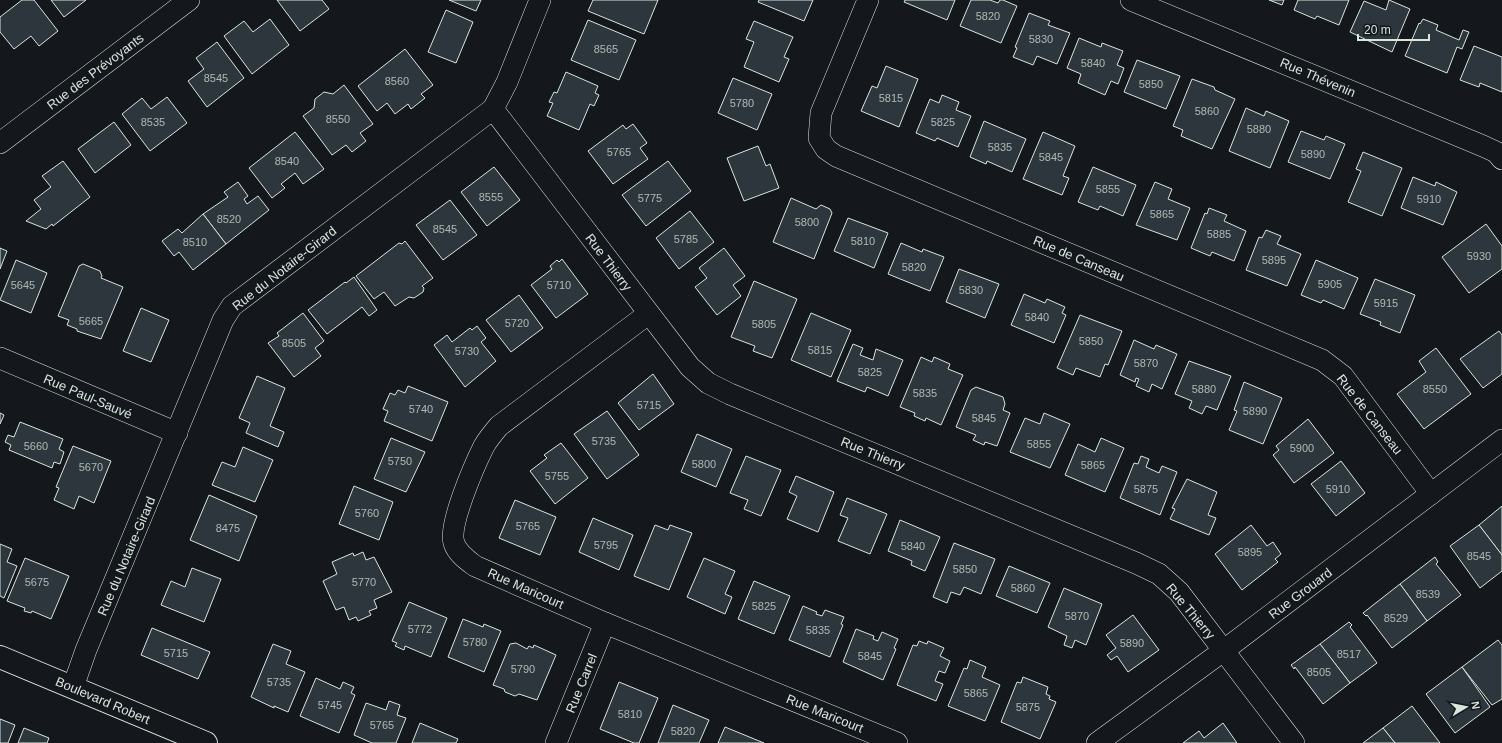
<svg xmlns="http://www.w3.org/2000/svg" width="1502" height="743" viewBox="0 0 1502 743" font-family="Arial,sans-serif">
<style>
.building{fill:#2c363c;stroke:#d8e6dc}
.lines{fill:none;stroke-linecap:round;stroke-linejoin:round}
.minor-casing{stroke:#d8e6dc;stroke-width:22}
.tertiary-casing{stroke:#d8e6dc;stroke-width:24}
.minor{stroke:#14181c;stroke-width:21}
.tertiary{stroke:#14181c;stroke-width:22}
.labels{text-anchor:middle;stroke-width:3;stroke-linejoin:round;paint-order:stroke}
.number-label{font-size:11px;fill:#adbab4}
.street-label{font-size:13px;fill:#d8e6dc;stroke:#14181c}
</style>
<rect width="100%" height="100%" fill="#14181c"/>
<g class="building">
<polygon points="22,0 34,0 58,31 39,46 31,36 14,49 0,32 0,17"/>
<polygon points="51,0 86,0 64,17"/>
<polygon points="277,0 322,0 329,9 300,31"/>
<polygon points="449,0 481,0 476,11"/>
<polygon points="593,0 658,0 644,34 588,11"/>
<polygon points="759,0 813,0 804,21 758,2"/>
<polygon points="905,0 955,0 947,20 904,2"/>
<polygon points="971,0 990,0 998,3 1000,0 1003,0 1017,6 1001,43 960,26"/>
<polygon points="1269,0 1284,0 1282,5"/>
<polygon points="1298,0 1349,0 1339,25 1317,16 1315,19 1294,10"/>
<polygon points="1389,0 1410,9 1392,52 1350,32 1364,1 1386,10"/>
<polygon points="446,10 473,22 456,63 428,52"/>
<polygon points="1029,13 1050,21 1048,25 1070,33 1057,64 1037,56 1033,65 1013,57 1017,48 1015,47"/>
<polygon points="270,19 289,45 252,74 224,36 244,21 253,32"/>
<polygon points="1423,19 1438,25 1436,30 1459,40 1463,30 1469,32 1462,49 1457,47 1447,73 1405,56 1419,23 1420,24"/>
<polygon points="588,20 636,40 619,80 571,60"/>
<polygon points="754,21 793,37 784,57 789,59 779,82 744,67 754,42 746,39"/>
<polygon points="1079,38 1101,47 1102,43 1123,51 1117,65 1124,68 1118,84 1111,81 1105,95 1078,83 1081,74 1067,68"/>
<polygon points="217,42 244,78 207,107 188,81 204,69 196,58"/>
<polygon points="1474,46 1502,57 1502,92 1480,83 1479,87 1460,80"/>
<polygon points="405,49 433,85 421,94 425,98 411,109 408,104 395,114 387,103 377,111 358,86"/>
<polygon points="1137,60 1180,76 1166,109 1124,92"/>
<polygon points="886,66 918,79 899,127 861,111 872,86 877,88"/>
<polygon points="566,72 598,86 595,93 599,95 594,106 590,104 579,130 547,116 553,103 549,102 554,92 557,93"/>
<polygon points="733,78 772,94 757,130 718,113"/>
<polygon points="1192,79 1214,87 1215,90 1235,99 1212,149 1181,136 1183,130 1173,126"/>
<polygon points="344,85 373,124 360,133 366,141 352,152 346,145 332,155 303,116 314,108 315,99 324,92 333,94"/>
<polygon points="942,95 959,102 956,110 971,116 958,147 937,138 935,141 916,133 930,99 939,103"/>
<polygon points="167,97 187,123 150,151 122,114 142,98 151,109"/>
<polygon points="1246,108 1264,116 1266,111 1289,121 1270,168 1229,151"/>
<polygon points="984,121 1026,139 1012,172 987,161 986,164 970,157"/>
<polygon points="114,122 131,145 95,173 78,149"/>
<polygon points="633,124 647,143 640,148 648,159 613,184 588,151 623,125 626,129"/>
<polygon points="1301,131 1324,140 1326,136 1345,144 1330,179 1288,162"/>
<polygon points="295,132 324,169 303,184 295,173 281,184 285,188 272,198 249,168"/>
<polygon points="1043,132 1075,146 1063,176 1069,178 1062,195 1023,179"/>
<polygon points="758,146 766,166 770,164 779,188 744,201 727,158"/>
<polygon points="1363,152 1402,168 1382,216 1348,202 1361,171 1356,169"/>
<polygon points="63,161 90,197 53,226 52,224 46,229 26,221 41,209 34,200 51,187 42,176"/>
<polygon points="668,161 691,191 646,226 622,195"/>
<polygon points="494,167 520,200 487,226 461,192"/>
<polygon points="1093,167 1136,185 1123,216 1100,206 1098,210 1078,202"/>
<polygon points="1413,177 1435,186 1436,182 1457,192 1443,225 1401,208"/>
<polygon points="238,182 248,196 244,199 247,204 258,196 269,210 226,244 203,214 228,197 224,192"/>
<polygon points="1155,182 1172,189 1168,199 1190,208 1177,240 1136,225"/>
<polygon points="791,198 816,209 821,205 830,209 832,213 814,259 773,242"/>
<polygon points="450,200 477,235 443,260 416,225"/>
<polygon points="1209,208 1227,215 1224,221 1246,231 1234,261 1212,252 1210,256 1191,248 1205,213 1207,214"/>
<polygon points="690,211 714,242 679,269 656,238"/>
<polygon points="203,214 226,244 193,270 179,252 174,256 162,241 178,229 182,233"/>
<polygon points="848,218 888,233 874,268 834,251"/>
<polygon points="1486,224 1502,246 1502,269 1469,293 1442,257"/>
<polygon points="1266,230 1281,236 1277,244 1301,254 1287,286 1246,270 1259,237 1262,238"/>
<polygon points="405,241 433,278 422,286 424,288 423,292 414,298 409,297 395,306 384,292 374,299 356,276 399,243 402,244"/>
<polygon points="901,243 922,252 923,249 944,257 930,291 888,274"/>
<polygon points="0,248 7,251 0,269"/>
<polygon points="724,248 745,276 733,285 741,296 717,315 695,287 707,278 699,268"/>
<polygon points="562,259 588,294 556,318 531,285 552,269 550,266 557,260 559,262"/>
<polygon points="16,260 47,273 31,313 0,300"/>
<polygon points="1316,260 1358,278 1344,309 1323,300 1321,303 1301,295"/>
<polygon points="83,264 100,271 102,276 101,278 123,287 101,339 77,331 77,329 67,325 69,320 58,316 79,266"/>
<polygon points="959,269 999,284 985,318 946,302"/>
<polygon points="354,277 377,310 369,316 362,307 327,334 308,310 345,282 346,283"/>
<polygon points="1375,279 1415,295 1400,333 1380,325 1381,322 1360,314"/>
<polygon points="754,281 797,299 772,358 753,351 755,346 731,337"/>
<polygon points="1024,294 1045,303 1047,299 1065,307 1062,313 1066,315 1054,343 1011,325"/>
<polygon points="519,295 543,328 511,352 486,320"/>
<polygon points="141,308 169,320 151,362 123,351"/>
<polygon points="303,313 324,341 315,348 321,356 294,377 268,343 279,336 277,333"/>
<polygon points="811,313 851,330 831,377 791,360"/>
<polygon points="1080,315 1122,331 1108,365 1105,364 1100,377 1076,368 1073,375 1057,368"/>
<polygon points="477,326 486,338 481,342 496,361 465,387 434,345 447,335 452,342 470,328 472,330"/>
<polygon points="1499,331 1502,335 1502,374 1483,388 1460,359"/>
<polygon points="1134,340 1154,349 1156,345 1177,354 1162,389 1152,384 1149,392 1136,386 1139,379 1136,378 1135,382 1120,375"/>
<polygon points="853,344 863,348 860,355 873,360 876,349 903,360 888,396 867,387 865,392 837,381"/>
<polygon points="1436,348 1471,394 1424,429 1397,394 1426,372 1419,361"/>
<polygon points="921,357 932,362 934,357 950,364 948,369 963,375 941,425 926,418 925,421 914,416 915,413 900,407"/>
<polygon points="1189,361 1231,376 1217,410 1206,406 1202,414 1189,408 1192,401 1175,394"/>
<polygon points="653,374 674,404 639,430 618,403"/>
<polygon points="257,376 285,388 270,426 284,432 278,447 246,433 250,423 239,418"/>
<polygon points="1244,382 1282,398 1263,444 1229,430 1237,411 1234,410"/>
<polygon points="408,386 448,402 432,441 384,421 388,411 383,409 390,393 395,395 398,390 405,393"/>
<polygon points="976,387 1003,397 1005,404 1003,410 1010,413 997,446 985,442 984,445 973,440 976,435 956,427 971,390"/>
<polygon points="607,411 639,455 607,479 574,434"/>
<polygon points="0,413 4,415 0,424"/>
<polygon points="1044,413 1070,424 1050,468 1010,452 1025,418 1040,424"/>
<polygon points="1308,419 1334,453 1294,483 1273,455 1279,450 1276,446"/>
<polygon points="20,422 63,439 59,449 64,452 60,464 54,462 52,468 9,450 11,445 5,442 8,435 14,437"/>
<polygon points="697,434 732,449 716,487 681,472"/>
<polygon points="391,438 425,452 406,492 374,479"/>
<polygon points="1101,438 1124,448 1105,492 1065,475 1078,444 1095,452"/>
<polygon points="561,443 588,478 555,504 530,471 547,458 544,455"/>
<polygon points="73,446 111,461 94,503 79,496 74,509 54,500 59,488 56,487"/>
<polygon points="243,447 273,460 255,502 212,485 222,462 235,467"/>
<polygon points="746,456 781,470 761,516 744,509 748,500 730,493"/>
<polygon points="1141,456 1149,459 1146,467 1159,473 1162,466 1177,472 1160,515 1120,498 1134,463 1138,464"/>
<polygon points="1341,461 1365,493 1336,516 1311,484"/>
<polygon points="796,476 834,492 818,532 787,519 797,496 789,492"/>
<polygon points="1187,479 1217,492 1208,515 1216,518 1209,535 1170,519 1175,509 1172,508"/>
<polygon points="354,486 393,502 379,540 339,524"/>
<polygon points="209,495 257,516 239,561 190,540"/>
<polygon points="847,498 887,514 870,554 838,541 848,518 840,515"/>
<polygon points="515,500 556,517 540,555 499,538"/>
<polygon points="1502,506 1502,555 1479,525"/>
<polygon points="593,518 633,535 619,570 579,552"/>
<polygon points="900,520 940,537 925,571 911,565 912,561 888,551"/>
<polygon points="655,525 668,530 670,525 692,533 669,590 634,576"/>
<polygon points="1251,525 1267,546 1273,542 1281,554 1275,559 1278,562 1242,590 1215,554"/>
<polygon points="1479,525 1502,555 1502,571 1480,588 1450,546"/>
<polygon points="954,543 995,559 981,594 964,587 960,595 951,592 947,603 933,597"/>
<polygon points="0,544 12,549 7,562 17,566 4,598 0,596"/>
<polygon points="363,552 366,560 374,557 392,592 374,600 377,608 369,611 371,615 358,621 356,617 349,620 344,607 336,610 323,581 337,574 332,562 353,553 354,556"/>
<polygon points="1435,557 1438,562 1436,564 1461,595 1427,621 1400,584"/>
<polygon points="25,558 69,576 51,619 32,611 31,613 24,611 25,608 7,601"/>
<polygon points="704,558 735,571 725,594 732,597 725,614 687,597"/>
<polygon points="1009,566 1050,583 1037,613 996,596"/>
<polygon points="192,568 221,579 204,622 161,605 171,581 185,587"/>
<polygon points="754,581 790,596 774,634 738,619"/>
<polygon points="1400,584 1427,621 1392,648 1367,615 1366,616 1363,613"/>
<polygon points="1064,588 1102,604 1086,645 1075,640 1072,648 1064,645 1067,636 1048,627"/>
<polygon points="409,602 447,618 431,657 405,646 404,650 395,646 397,643 392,641"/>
<polygon points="803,606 817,612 816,614 822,616 825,610 844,617 841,624 843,625 830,657 789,640"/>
<polygon points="1133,615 1159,650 1128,672 1117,656 1111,660 1107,655 1116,648 1106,635"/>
<polygon points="463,619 483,627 484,624 501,631 484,672 448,657"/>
<polygon points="1349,622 1352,625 1350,627 1377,663 1350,683 1320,644"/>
<polygon points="152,628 210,652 198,679 141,655"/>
<polygon points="856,629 874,636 873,639 878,641 882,632 898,639 894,648 896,649 883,680 843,662"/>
<polygon points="1498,640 1502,645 1502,699 1492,705 1462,667"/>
<polygon points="919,641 927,644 928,641 944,648 940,656 950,661 945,673 939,671 935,681 943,684 936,701 897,685 913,645 917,646"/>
<polygon points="516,643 527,649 529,646 533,648 534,645 556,655 537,700 519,694 515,696 505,692 504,689 493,685 508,649 510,644"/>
<polygon points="273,644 291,651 286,664 305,672 288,712 274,706 274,708 251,697"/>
<polygon points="1320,644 1350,683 1323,704 1295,667 1294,669 1291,665"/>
<polygon points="970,660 986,667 982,677 1000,685 985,721 948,706 964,668 967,669"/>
<polygon points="1462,667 1490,707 1455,733 1426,694"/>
<polygon points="1023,677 1048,687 1046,694 1050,696 1049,699 1056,702 1040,739 1001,722 1017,682 1021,683"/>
<polygon points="316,678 340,689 343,682 354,687 351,693 355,695 339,733 300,716"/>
<polygon points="619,682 658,698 639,743 634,743 600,729"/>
<polygon points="389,701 400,705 397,715 406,718 396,743 372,743 354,735 366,703 386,710"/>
<polygon points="673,705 709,720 699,743 658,743"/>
<polygon points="1412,706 1440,743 1395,743 1383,728"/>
<polygon points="0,719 15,725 8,743 0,743"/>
<polygon points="420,723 458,739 456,743 412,743"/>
<polygon points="1223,723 1237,743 1183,743 1199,731 1204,738"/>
<polygon points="725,727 764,743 718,743"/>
<polygon points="24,728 49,738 47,743 18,743"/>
<polygon points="1383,728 1395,743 1363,743"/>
</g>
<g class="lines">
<defs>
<g id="minor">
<polyline points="868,0 821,113 819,138 826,149 836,156 1322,360 1343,376 1431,494"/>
<polyline points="1131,0 1483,146 1496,152 1502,159"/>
<polyline points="493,109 690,367 708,383 730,394 1136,563 1159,574 1179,592 1294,743"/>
<polyline points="0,143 189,0"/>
<path d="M648,314L499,426C493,433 488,439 484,446C475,464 448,525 454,543C457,553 467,560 475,566L605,623L897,743"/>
<polyline points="0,358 177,433"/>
<polyline points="73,687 86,650 223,320 232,306 493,109 507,82 540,0"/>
<polyline points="556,743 605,623"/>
<polyline points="1097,743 1223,651 1502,440"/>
</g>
<polyline id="tertiary" points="0,657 206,743"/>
</defs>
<use href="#minor" class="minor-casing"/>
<use href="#tertiary" class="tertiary-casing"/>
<use href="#minor" class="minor"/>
<use href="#tertiary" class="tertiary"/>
</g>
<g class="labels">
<g class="number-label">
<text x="988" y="20">5820</text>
<text x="1041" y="43">5830</text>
<text x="606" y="53">8565</text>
<text x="1093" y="67">5840</text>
<text x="216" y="82">8545</text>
<text x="397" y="85">8560</text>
<text x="1151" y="88">5850</text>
<text x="891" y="102">5815</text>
<text x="742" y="107">5780</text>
<text x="1207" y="115">5860</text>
<text x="338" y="123">8550</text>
<text x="153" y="126">8535</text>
<text x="943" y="126">5825</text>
<text x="1259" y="133">5880</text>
<text x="1000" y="151">5835</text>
<text x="619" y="156">5765</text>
<text x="1313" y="158">5890</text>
<text x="1051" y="161">5845</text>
<text x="287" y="165">8540</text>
<text x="1108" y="193">5855</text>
<text x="491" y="201">8555</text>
<text x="650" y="202">5775</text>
<text x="1429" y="203">5910</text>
<text x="1162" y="218">5865</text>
<text x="229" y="223">8520</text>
<text x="807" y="226">5800</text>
<text x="445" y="233">8545</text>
<text x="1219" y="238">5885</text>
<text x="686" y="243">5785</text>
<text x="863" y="245">5810</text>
<text x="195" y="246">8510</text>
<text x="1479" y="260">5930</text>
<text x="1274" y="264">5895</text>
<text x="914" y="271">5820</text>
<text x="1330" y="288">5905</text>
<text x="23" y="289">5645</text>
<text x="559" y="289">5710</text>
<text x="971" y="294">5830</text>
<text x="1386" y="307">5915</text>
<text x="1037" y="321">5840</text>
<text x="91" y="325">5665</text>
<text x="517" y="327">5720</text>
<text x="764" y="328">5805</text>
<text x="1091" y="345">5850</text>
<text x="294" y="347">8505</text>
<text x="820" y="354">5815</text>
<text x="467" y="355">5730</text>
<text x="1146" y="367">5870</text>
<text x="870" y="376">5825</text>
<text x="1204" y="393">5880</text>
<text x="1435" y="393">8550</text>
<text x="925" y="397">5835</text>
<text x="649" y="409">5715</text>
<text x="421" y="413">5740</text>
<text x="1255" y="415">5890</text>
<text x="984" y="422">5845</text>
<text x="604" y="445">5735</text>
<text x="1039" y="448">5855</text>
<text x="36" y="450">5660</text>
<text x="1302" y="452">5900</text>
<text x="400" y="465">5750</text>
<text x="704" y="468">5800</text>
<text x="1093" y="469">5865</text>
<text x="91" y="471">5670</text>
<text x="557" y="480">5755</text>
<text x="1146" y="493">5875</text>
<text x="1338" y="493">5910</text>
<text x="367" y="517">5760</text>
<text x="528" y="530">5765</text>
<text x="228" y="532">8475</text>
<text x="606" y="549">5795</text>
<text x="913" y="550">5840</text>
<text x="1250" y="556">5895</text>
<text x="1479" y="560">8545</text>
<text x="965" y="573">5850</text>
<text x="37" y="586">5675</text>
<text x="364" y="586">5770</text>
<text x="1023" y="592">5860</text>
<text x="1428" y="598">8539</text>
<text x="764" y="610">5825</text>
<text x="1077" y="620">5870</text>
<text x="1396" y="622">8529</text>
<text x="420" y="633">5772</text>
<text x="818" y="634">5835</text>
<text x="475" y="646">5780</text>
<text x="1132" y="647">5890</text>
<text x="176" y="657">5715</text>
<text x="1349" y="658">8517</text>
<text x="870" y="660">5845</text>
<text x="523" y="673">5790</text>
<text x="1319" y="676">8505</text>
<text x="279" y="686">5735</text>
<text x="976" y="697">5865</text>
<text x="330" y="709">5745</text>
<text x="1028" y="711">5875</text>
<text x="630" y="718">5810</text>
<text x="382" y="729">5765</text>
<text x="683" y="735">5820</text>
</g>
<g class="street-label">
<text transform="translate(95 71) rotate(-37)" y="5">Rue des Prévoyants</text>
<text transform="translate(1318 77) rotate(23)" y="5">Rue Thévenin</text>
<text transform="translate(1079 258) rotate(23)" y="5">Rue de Canseau</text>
<text transform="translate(609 262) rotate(53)" y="5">Rue Thierry</text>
<text transform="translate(284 268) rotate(-38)" y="5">Rue du Notaire-Girard</text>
<text transform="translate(88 396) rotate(23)" y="5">Rue Paul-Sauvé</text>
<text transform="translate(1370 414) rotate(52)" y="5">Rue de Canseau</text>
<text transform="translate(873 453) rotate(22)" y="5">Rue Thierry</text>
<text transform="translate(126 556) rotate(-67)" y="5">Rue du Notaire-Girard</text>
<text transform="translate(526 588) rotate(24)" y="5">Rue Maricourt</text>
<text transform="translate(1300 593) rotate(-37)" y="5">Rue Grouard</text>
<text transform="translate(1191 611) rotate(50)" y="5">Rue Thierry</text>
<text transform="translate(581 683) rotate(-68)" y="5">Rue Carrel</text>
<text transform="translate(103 700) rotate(23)" y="5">Boulevard Robert</text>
<text transform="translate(825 713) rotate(22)" y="5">Rue Maricourt</text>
</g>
</g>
<g transform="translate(1466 707) rotate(80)" stroke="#14181c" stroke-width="3" paint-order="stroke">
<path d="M0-3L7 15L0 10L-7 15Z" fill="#d8e6dc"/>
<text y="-6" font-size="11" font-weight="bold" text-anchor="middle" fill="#d8e6dc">N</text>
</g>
<path d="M1358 34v6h71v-6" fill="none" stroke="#d8e6dc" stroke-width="2"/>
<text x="1364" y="34" font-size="12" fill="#d8e6dc" stroke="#14181c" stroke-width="3" paint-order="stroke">20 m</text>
</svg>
